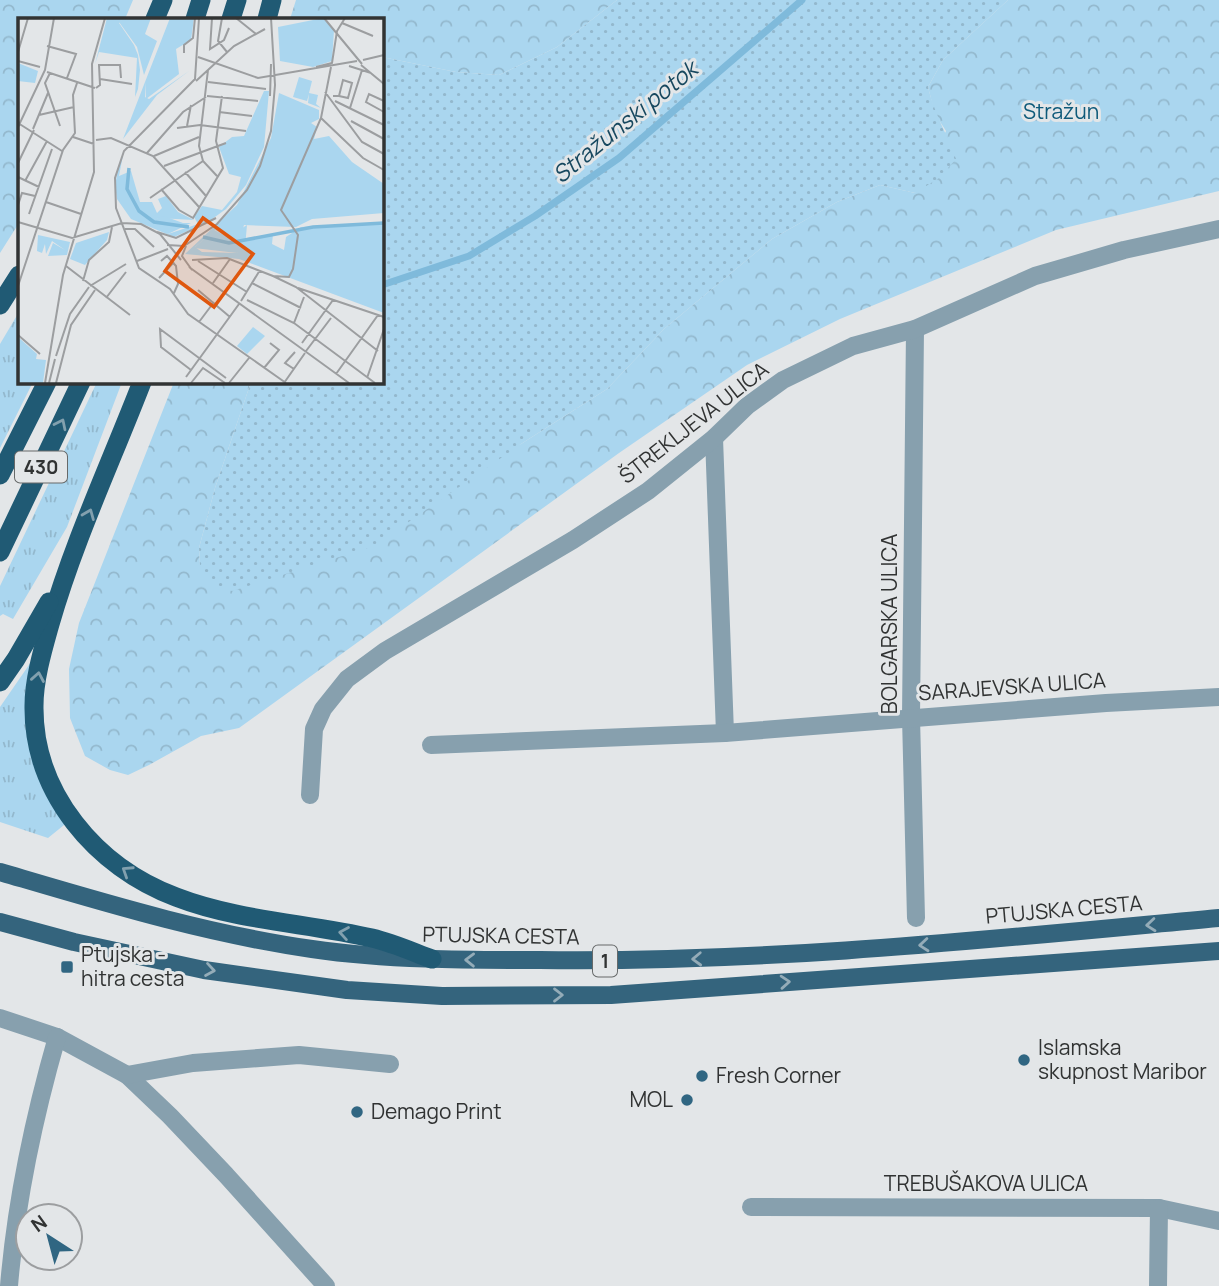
<svg xmlns="http://www.w3.org/2000/svg" width="1219" height="1286" viewBox="0 0 1219 1286" font-family="Manrope,sans-serif">
<style>
.grass{fill:url(#grass-tufts)}
.forest{fill:url(#forest-crowns)}
.park{fill:url(#park-dots)}
.lines{fill:none;stroke-linecap:round;stroke-linejoin:round}
.stream{stroke:#7fbadb;stroke-width:7}
.minor{stroke:#87a0ae;stroke-width:18}
.primary{stroke:#34647d;stroke-width:18}
.trunk{stroke:#205a74;stroke-width:19}
.oneway{stroke:#82a0ae}
.oneway2{stroke:#94acb8}
.poi-dot{fill:#306682;stroke:#e3e6e8;stroke-width:2.5}
.labels{text-anchor:middle;stroke-width:6;stroke-linejoin:round;paint-order:stroke}
.shield{fill:#e3e6e8;stroke:#666969;stroke-width:2}
.shield-label{font-size:19px;font-weight:bold;fill:#313333}
.park-label{font-size:21px;fill:#0e5a7a;stroke:#e3e6e8}
.street-label{font-size:21px;fill:#313333;stroke:#e3e6e8}
.poi-label{font-size:21px;fill:#313333;stroke:#e3e6e8;text-anchor:start}
.water-label{font-size:23px;font-style:italic;fill:#17485f;stroke:#e3e6e8}
.inset-river{fill:none;stroke:#7fbadb;stroke-width:3.5}
.inset-road{fill:none;stroke:#9c9ea0;stroke-width:2}
.view{fill:#df570e;fill-opacity:0.15;stroke:#df570e;stroke-width:3.5}
.inset-edge{fill:none;stroke:#313333;stroke-width:3.5}
</style>
<defs>
<pattern id="grass-tufts" width="24" height="20" patternUnits="userSpaceOnUse" patternTransform="scale(1.75)"><rect width="24" height="20" fill="#aad6ef"/><path d="M3 7l-1-3M5 7V3M7 7l1-3M15 17l-1-3M17 17v-4M19 17l1-3" fill="none" stroke="#93b8cd"/></pattern>
<pattern id="forest-crowns" width="20" height="18" patternUnits="userSpaceOnUse" patternTransform="scale(1.75)"><rect width="20" height="18" fill="#aad6ef"/><path d="M2 6a3 3 0 1 1 6 0M12 15a3 3 0 1 1 6 0" fill="none" stroke="#93b8cd"/></pattern>
<pattern id="park-dots" width="8" height="8" patternUnits="userSpaceOnUse" patternTransform="scale(1.75)"><rect width="8" height="8" fill="#aad6ef"/><path d="M2 2h.1M6 6h.1" fill="none" stroke="#93b8cd" stroke-width="1.8" stroke-linecap="round"/></pattern>
</defs>
<rect width="100%" height="100%" fill="#e3e6e8"/>
<g class="grass">
<polygon points="19,312 19,382 33,382 0,448 0,344"/>
<polygon points="97,382 122,382 67,527 13,619 3,614 0,616 0,586"/>
<polygon points="31,662 27,709 69,821 48,838 0,822 0,707"/>
</g>
<g class="forest">
<polygon points="0,0 133,0 125,19 19,19 19,223 0,253"/>
<polygon points="296,0 617,0 557,47 499,75 456,72 382,57 382,19 290,19"/>
<polygon points="1008,0 1219,0 1219,191 1056,230 840,319 747,365 619,453 239,728 201,736 149,765 128,775 110,770 85,756 70,718 69,669 79,623 174,382 251,382 215,488 199,548 200,565 521,444 607,389 664,329 772,239 837,202 880,185 915,193 946,131 935,114 928,87 943,60"/>
</g>
<path class="park" d="M617,0H1008L943,60L928,87C934,113 947,134 956,159L939,178L915,193L880,185L837,202L772,239L664,329L607,389L521,444L374,546L232,591L205,581L200,565L199,548L215,488L251,382H382V57L456,72L499,75L557,47Z"/>
<g class="lines">
<polyline class="stream" points="382,285 469,256 535,216 619,158 802,0"/>
<g class="minor">
<polyline points="915,329 911,717 916,918"/>
<polyline points="714,438 725,733"/>
<polyline points="431,745 725,733 1106,703 1219,697"/>
<polyline points="310,795 314,729 323,709 347,679 385,651 573,540 648,491 714,438 747,406 783,380 853,346 915,329 1035,276 1124,250 1219,229"/>
<polyline points="0,1018 57,1037 127,1075 170,1116 226,1175 326,1286"/>
<polyline points="127,1075 193,1063 299,1055 390,1064"/>
<polyline points="751,1207 1159,1208 1219,1221"/>
<path d="M9,1286C16,1202 34,1117 57,1037"/>
<polyline points="1158,1286 1159,1208"/>
</g>
<g class="primary">
<path d="M0,872C102,902 206,934 312,949C387,960 464,960 540,960C768,963 993,939 1219,918"/>
<polyline points="0,922 74,942 204,970 347,990 442,996 611,995 1219,951"/>
</g>
<g class="trunk">
<polyline points="155,19 163,0"/>
<polyline points="195,19 201,0"/>
<polyline points="231,19 237,0"/>
<polyline points="267,19 272,0"/>
<polyline points="0,305 19,275"/>
<path d="M142,382C111,462 74,541 50,624C43,649 34,679 34,706C33,793 96,867 176,897C238,921 308,923 372,938C393,943 413,952 432,959"/>
<polyline points="0,475 47,382"/>
<polyline points="0,552 81,382"/>
<polyline points="0,682 16,659 49,602"/>
</g>
</g>
<defs><path id="oneway-chevron" d="M-2-3.5L2.5 0L-2 3.5" fill="none" stroke-width="1.6" stroke-linecap="round" stroke-linejoin="round" transform="scale(1.75)"/></defs>
<g class="oneway">
<use href="#oneway-chevron" transform="translate(61 424) rotate(-64)"/>
<use href="#oneway-chevron" transform="translate(89 514) rotate(-68)"/>
<use href="#oneway-chevron" transform="translate(38 677) rotate(-80)"/>
<use href="#oneway-chevron" transform="translate(127 871) rotate(-147)"/>
<use href="#oneway-chevron" transform="translate(344 933) rotate(-170)"/>
</g>
<g class="oneway2">
<use href="#oneway-chevron" transform="translate(1151 925) rotate(175)"/>
<use href="#oneway-chevron" transform="translate(924 945) rotate(175)"/>
<use href="#oneway-chevron" transform="translate(697 959) rotate(178)"/>
<use href="#oneway-chevron" transform="translate(470 960) rotate(-179)"/>
<use href="#oneway-chevron" transform="translate(210 970) rotate(9)"/>
<use href="#oneway-chevron" transform="translate(785 982) rotate(-4)"/>
<use href="#oneway-chevron" transform="translate(558 995)"/>
</g>
<g class="poi-dot">
<rect x="60" y="960" width="14" height="14" rx="3.5"/>
<circle cx="1024" cy="1060" r="7"/>
<circle cx="702" cy="1076" r="7"/>
<circle cx="687" cy="1100" r="7"/>
<circle cx="357" cy="1112" r="7"/>
</g>
<g class="labels">
<g class="shield">
<rect x="15" y="451.5" width="52" height="31" rx="5"/>
<rect x="593" y="945.5" width="24" height="31" rx="5"/>
</g>
<g class="shield-label">
<text x="41" y="474">430</text>
<text x="605" y="968">1</text>
</g>
<g class="park-label">
<text x="1061" y="119">Stražun</text>
</g>
<g class="street-label">
<text transform="translate(694 423) rotate(-38)" y="7">ŠTREKLJEVA ULICA</text>
<text transform="translate(890 624) rotate(-90)" y="7">BOLGARSKA ULICA</text>
<text transform="translate(1012 687) rotate(-4)" y="7">SARAJEVSKA ULICA</text>
<text transform="translate(1064 910) rotate(-5)" y="7">PTUJSKA CESTA</text>
<text transform="translate(501 936) rotate(1)" y="7">PTUJSKA CESTA</text>
<text x="986" y="1191">TREBUŠAKOVA ULICA</text>
</g>
<g class="poi-label">
<text x="81" y="962">Ptujska -<tspan x="81" dy="24">hitra cesta</tspan></text>
<text x="1038" y="1055">Islamska<tspan x="1038" dy="24">skupnost Maribor</tspan></text>
<text x="716" y="1083">Fresh Corner</text>
<text x="673" y="1107" text-anchor="end">MOL</text>
<text x="371" y="1119">Demago Print</text>
</g>
<g class="water-label">
<text transform="translate(625 122) rotate(-39)" y="8">Stražunski potok</text>
</g>
</g>
<g transform="translate(18 18)">
<rect width="366" height="366" fill="#e3e6e8"/>
<path d="M89,0H107L101,5L116,27L120,37L122,52L120,71L117,79L119,40L81,34L77,46ZM152,0H176L173,22L158,31L161,56L128,81L127,64ZM20,217L52,224L49,237L30,238L35,225L47,232L34,223L28,236L27,226L24,235L19,233Z" fill="#aad6ef"/>
<path d="M107,0H133L127,16L139,23L126,57L119,29L101,4ZM171,53L139,77L105,121L127,64V79L131,81ZM246,73H251L246,129L228,167L208,191L190,204L156,219L113,201L99,181L97,168L100,151L105,137L101,158L113,153L122,184H134L139,195L144,190L140,181L148,178L160,194L176,202L139,200L150,216L180,206L176,199L184,188L204,192L219,174L223,159L211,156L201,129L214,119L226,118ZM261,75L301,92V101L293,105L299,109L296,121L311,118L334,144L366,166V195L294,201L278,209L226,207L224,214L210,219L197,212L177,229L184,234L219,235L229,220L255,216L254,226L266,232L268,219L283,209L366,204V295L221,241L167,236L219,187L253,120ZM91,214L89,222L67,247L52,241L58,225ZM0,319L19,336L18,341L28,342L25,365H0Z" fill="#aad6ef"/>
<path d="M305,0L316,12L314,43L295,49L262,43L260,9Z" fill="#aad6ef"/>
<path d="M0,45L20,53L17,65L0,63ZM146,198L165,205H173L150,216L140,206L139,200ZM229,207L227,229L219,235L176,230L196,212L210,219Z" fill="#aad6ef"/>
<path d="M281,59L294,63L291,75L300,77L298,86L303,90L290,85L291,76L289,83L275,79ZM235,309L247,318L229,336L219,328Z" fill="#aad6ef"/>
<path class="inset-river" d="M111,150L109,171L121,193L136,204L171,209M185,219L211,225L295,209L366,205"/>
<path class="inset-road" d="M181,0L177,61L106,133L97,160L98,190L121,250L152,271L170,296L268,365M194,0L192,31L206,22L211,10M204,0L200,23L209,34M218,0L238,16M306,0L344,46M324,5L355,18M29,28L58,36L49,60M0,34L10,0M166,35V27L175,20L177,0M180,39L240,60L339,43M345,42L366,37M0,43L22,49M343,47L366,66M331,48L353,55M298,49L314,45L319,13L327,0M190,52L181,128L185,143L199,158M29,54L77,70M32,55L27,65L42,108M82,61L114,66M178,63L216,28L247,11M190,64L248,71M78,70L82,67L81,47H102L103,60M307,74L344,124L366,136M189,78L240,83M252,78L253,46M315,78H321L325,62L334,65L330,80L321,78M317,83L366,107M366,83L351,76L348,84L366,94M332,90L344,52M201,94L234,98M21,97L56,89M303,100L345,140L366,152M333,103L366,121M0,105L44,133M169,108L173,87M0,109L27,52L36,0M159,110L182,107L228,113M15,111L30,75M55,119L76,126M78,122L93,120L135,138L181,189M129,135L165,94L188,79M136,138L181,119M0,145L16,112M146,148L208,125M167,154L188,178M0,159L21,169M7,163L29,123M143,171L161,192L175,200L205,150L198,123L204,78M132,180L185,143M28,184L63,196M0,187L4,175L17,178M11,196L34,131M0,204L54,220L104,205L123,206L142,216L163,242M107,211H117L136,229M139,214L158,220L198,200M149,227L166,228L199,206L229,172L242,148L253,113L257,67L253,0M168,228L164,238L174,252M174,242L209,240L255,258L278,269L360,333M119,243L150,231M143,243L149,238L158,248L160,266L156,275M180,243L229,274M48,248L112,297M171,249L331,365M255,258L271,259L275,251L280,217L263,192L303,100L313,49M141,260L156,244M65,263L71,242L91,224L94,209M195,265L212,241M234,265L283,290M0,268L45,132L57,115L55,77L59,65M72,268L108,246M280,270L366,299M180,272L212,299M88,280L108,254M229,282L276,305L357,365M223,283L242,252M181,304L196,284M276,305L286,279M0,317L22,336M284,325L315,282M288,333L313,300M38,338L52,296L71,269M246,350L261,332L252,325M276,351L267,345L277,334M173,352L143,329L142,311L208,360M318,356L360,297M168,359L221,286M349,360L366,311M27,365L45,257L76,154L74,46L87,0M31,365L37,341M38,365L53,307L77,272M173,365L185,350L207,365M211,365L231,340M266,365L287,335"/>
<path class="view" d="M185,200L235,236L196,289L147,253Z"/>
<rect width="366" height="366" class="inset-edge"/>
</g>
<g transform="translate(49 1237) rotate(324)"><circle r="33" fill="#e3e6e8" stroke="#9c9ea0" stroke-width="2"/>
<path d="M0-5L12 26L0 18L-12 26Z" fill="#306682"/>
<text y="-10" font-size="19" font-weight="bold" text-anchor="middle" fill="#313333">N</text>
</g>
</svg>
